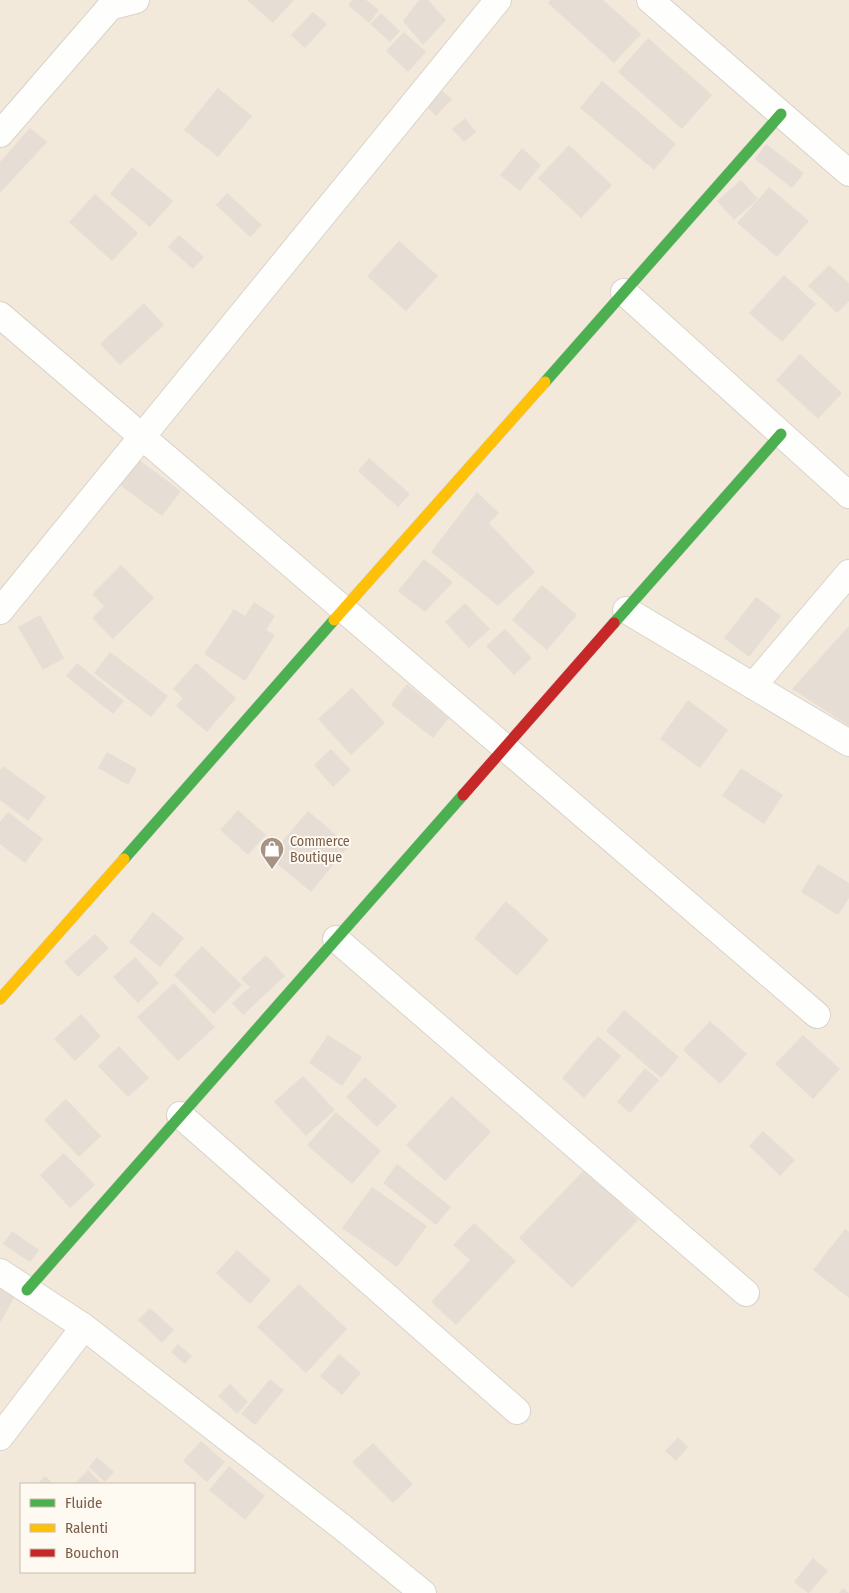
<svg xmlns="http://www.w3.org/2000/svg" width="849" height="1593" viewBox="0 0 849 1593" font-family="'Fira Sans Condensed',sans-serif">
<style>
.residential{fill:#f2e9db;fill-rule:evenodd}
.building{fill:#e6ded5}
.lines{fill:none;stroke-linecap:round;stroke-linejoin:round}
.street-casing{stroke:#d9d3cb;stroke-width:28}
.fast-casing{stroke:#dad3cb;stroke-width:12}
.slow-casing{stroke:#dad3cb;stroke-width:12}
.jam-casing{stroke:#dad3cb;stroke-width:12}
.street{stroke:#fefefc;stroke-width:26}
.fast{stroke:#4caf50;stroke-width:11}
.slow{stroke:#ffc107;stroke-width:11}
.jam{stroke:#c62828;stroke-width:11}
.labels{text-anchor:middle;stroke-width:4;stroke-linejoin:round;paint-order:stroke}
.poi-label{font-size:14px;fill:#7b5e49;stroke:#fffaf1;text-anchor:start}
</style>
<rect width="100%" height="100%" fill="#f9f6ee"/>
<path class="residential" d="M0,0H849V1593H0ZM21,1484H194V1572H21Z"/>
<g class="building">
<polygon points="247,0 294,0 273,23"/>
<polygon points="352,0 366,0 379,10 369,23 348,5"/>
<polygon points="419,0 428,0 446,20 423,45 403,21"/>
<polygon points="551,0 603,0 641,34 614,63 548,3"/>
<polygon points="313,12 327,24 305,48 291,35"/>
<polygon points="381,13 400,31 390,42 370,24"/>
<polygon points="404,32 426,52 408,72 386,51"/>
<polygon points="648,38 712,95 682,129 618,72"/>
<polygon points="602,81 676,144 654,170 580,108"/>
<polygon points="218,88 252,116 218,157 184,130"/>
<polygon points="440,89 452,99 436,116 425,105"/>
<polygon points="465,118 476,132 464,142 452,129"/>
<polygon points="30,128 47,142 0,193 0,162"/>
<polygon points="766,144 804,173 792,188 755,159"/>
<polygon points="569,145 612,185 581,218 538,178"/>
<polygon points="522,148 541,165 520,191 500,175"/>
<polygon points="132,167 173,201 150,227 110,194"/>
<polygon points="741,180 758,199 734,220 717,201"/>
<polygon points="769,187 809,221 777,257 737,223"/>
<polygon points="227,193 262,225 250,237 216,205"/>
<polygon points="95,194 138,233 112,261 69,222"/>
<polygon points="179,235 204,257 193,269 168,247"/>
<polygon points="399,241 438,276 406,311 367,276"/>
<polygon points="829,265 849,283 849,301 837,313 808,286"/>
<polygon points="784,275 816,304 782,342 749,313"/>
<polygon points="144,303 164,325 120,365 100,344"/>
<polygon points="800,354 842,393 818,419 776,380"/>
<polygon points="369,458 410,494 398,507 358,471"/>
<polygon points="139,460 181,491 162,516 120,485"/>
<polygon points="477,492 499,513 489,523 535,572 498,606 431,552"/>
<polygon points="424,559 453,582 425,612 398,591"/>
<polygon points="121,565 154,598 113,639 92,618 104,606 92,594"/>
<polygon points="542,585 577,615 547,650 512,620"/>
<polygon points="756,597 781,616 749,657 724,638"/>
<polygon points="254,602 275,616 266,630 275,635 245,681 204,654 234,609 245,616"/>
<polygon points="465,603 490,629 469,648 445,622"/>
<polygon points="40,615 64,658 43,670 18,627"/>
<polygon points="849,626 849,726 792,689"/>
<polygon points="505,629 532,658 514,675 486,646"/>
<polygon points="110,652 168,696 151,717 94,673"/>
<polygon points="77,663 124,701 113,714 66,676"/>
<polygon points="196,663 236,698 207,732 176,706 183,698 173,689"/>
<polygon points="407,684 449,718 433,738 391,705"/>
<polygon points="352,688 385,723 351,755 318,719"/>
<polygon points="688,700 728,730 700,768 660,739"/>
<polygon points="331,749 351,770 333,787 314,765"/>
<polygon points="107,752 137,769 128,785 98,768"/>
<polygon points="3,766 46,797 28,821 0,800 0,771"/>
<polygon points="741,768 783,795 764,824 722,796"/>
<polygon points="238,810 266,835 248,855 220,830"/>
<polygon points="308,811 349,846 311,892 269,857"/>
<polygon points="8,812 43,839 25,863 0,844 0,822"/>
<polygon points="818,864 849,883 849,898 838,915 801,892"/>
<polygon points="506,901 549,940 517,976 474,938"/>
<polygon points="153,912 184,938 160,967 129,942"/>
<polygon points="95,934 109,948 78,977 64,962"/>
<polygon points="202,946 242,985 214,1014 174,975"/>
<polygon points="266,955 285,976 243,1015 232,1003 250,987 241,979"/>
<polygon points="135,957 159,983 138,1003 113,977"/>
<polygon points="174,983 215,1027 178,1061 137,1017"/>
<polygon points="624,1010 679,1057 661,1078 606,1031"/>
<polygon points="81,1014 101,1036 75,1061 54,1039"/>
<polygon points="710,1021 747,1054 720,1084 683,1050"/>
<polygon points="328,1035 362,1057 342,1086 309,1063"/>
<polygon points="803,1035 840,1069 813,1099 775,1064"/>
<polygon points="598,1036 621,1056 584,1098 562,1078"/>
<polygon points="119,1046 149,1078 128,1097 98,1066"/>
<polygon points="645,1068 659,1080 630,1113 617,1102"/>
<polygon points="303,1076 335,1110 306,1136 274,1102"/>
<polygon points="365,1077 397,1106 377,1127 346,1097"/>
<polygon points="452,1096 491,1132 445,1181 406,1145"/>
<polygon points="66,1099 101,1136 79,1157 44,1120"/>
<polygon points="336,1112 381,1151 352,1184 307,1145"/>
<polygon points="763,1131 795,1160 780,1176 749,1146"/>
<polygon points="64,1153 95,1185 70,1208 40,1175"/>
<polygon points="397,1164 451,1207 436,1225 383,1183"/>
<polygon points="585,1169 638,1220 572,1288 519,1238"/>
<polygon points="372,1187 427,1226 397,1267 342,1228"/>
<polygon points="474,1223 516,1261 456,1325 431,1302 470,1260 453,1245"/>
<polygon points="845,1229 849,1232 849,1298 813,1270"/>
<polygon points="12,1231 39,1250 30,1262 3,1244"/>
<polygon points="237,1250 271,1280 250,1304 216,1273"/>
<polygon points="299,1284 347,1329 306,1373 257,1327"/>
<polygon points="0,1287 15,1296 0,1323"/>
<polygon points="150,1308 174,1330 162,1343 138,1320"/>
<polygon points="178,1344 192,1356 185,1364 171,1352"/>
<polygon points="339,1354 361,1373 342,1395 320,1376"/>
<polygon points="270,1379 284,1390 255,1425 241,1414"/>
<polygon points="230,1384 248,1402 237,1414 218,1396"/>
<polygon points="678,1437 688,1447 676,1461 665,1451"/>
<polygon points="201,1441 225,1462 207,1482 183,1461"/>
<polygon points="373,1443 413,1484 393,1503 352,1462"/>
<polygon points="97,1457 114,1472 105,1482 89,1467"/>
<polygon points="229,1466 265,1496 245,1520 209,1490"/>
<polygon points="88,1470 102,1484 74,1484"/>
<polygon points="45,1476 54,1484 37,1484"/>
<polygon points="813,1558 828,1571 809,1593 808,1593 794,1582"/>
<polygon points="843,1588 849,1593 839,1593"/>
</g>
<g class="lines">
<defs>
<g id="street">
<polyline points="650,0 849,173"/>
<polyline points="0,134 110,7 136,0"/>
<polyline points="624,292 849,495"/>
<polyline points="0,315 817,1015"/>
<polyline points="626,610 849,743"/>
<polyline points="0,611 498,0"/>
<polyline points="753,686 849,573"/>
<polyline points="336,939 746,1293"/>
<polyline points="180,1115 517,1411"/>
<polyline points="0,1272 84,1327 342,1527 423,1593"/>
<polyline points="0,1437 84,1327"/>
</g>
<g id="fast">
<polyline points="545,382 781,114"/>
<polyline points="614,623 781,434"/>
<polyline points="124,859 334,620"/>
<polyline points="27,1290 463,795"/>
</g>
<g id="slow">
<polyline points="334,620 545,382"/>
<polyline points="0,999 124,859"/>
</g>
<polyline id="jam" points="463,795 614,623"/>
</defs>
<use href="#street" class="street-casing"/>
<use href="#fast" class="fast-casing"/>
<use href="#slow" class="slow-casing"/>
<use href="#jam" class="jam-casing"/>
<use href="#street" class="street"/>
<use href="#fast" class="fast"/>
<use href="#slow" class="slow"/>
<use href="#jam" class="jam"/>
</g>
<defs>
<symbol id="shop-pin" viewBox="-11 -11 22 30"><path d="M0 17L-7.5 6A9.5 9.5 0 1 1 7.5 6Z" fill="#a79383" stroke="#fffaf1"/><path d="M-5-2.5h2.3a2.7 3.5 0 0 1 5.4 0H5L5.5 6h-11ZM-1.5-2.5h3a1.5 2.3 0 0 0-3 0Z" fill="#fff"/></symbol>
</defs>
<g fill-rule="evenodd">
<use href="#shop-pin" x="258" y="835" width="28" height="38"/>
</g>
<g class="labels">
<g class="poi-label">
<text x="290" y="846">Commerce<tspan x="290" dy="16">Boutique</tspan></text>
</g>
</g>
<rect x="20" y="1483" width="175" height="90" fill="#fffaf1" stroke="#cabcae"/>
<rect x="30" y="1499" width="25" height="8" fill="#4caf50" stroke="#cabcae"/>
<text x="65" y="1508" font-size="15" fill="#7b5e49">Fluide</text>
<rect x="30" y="1524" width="25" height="8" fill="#ffc107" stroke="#cabcae"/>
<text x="65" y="1533" font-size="15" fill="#7b5e49">Ralenti</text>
<rect x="30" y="1549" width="25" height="8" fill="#c62828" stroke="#cabcae"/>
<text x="65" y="1558" font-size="15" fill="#7b5e49">Bouchon</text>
</svg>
